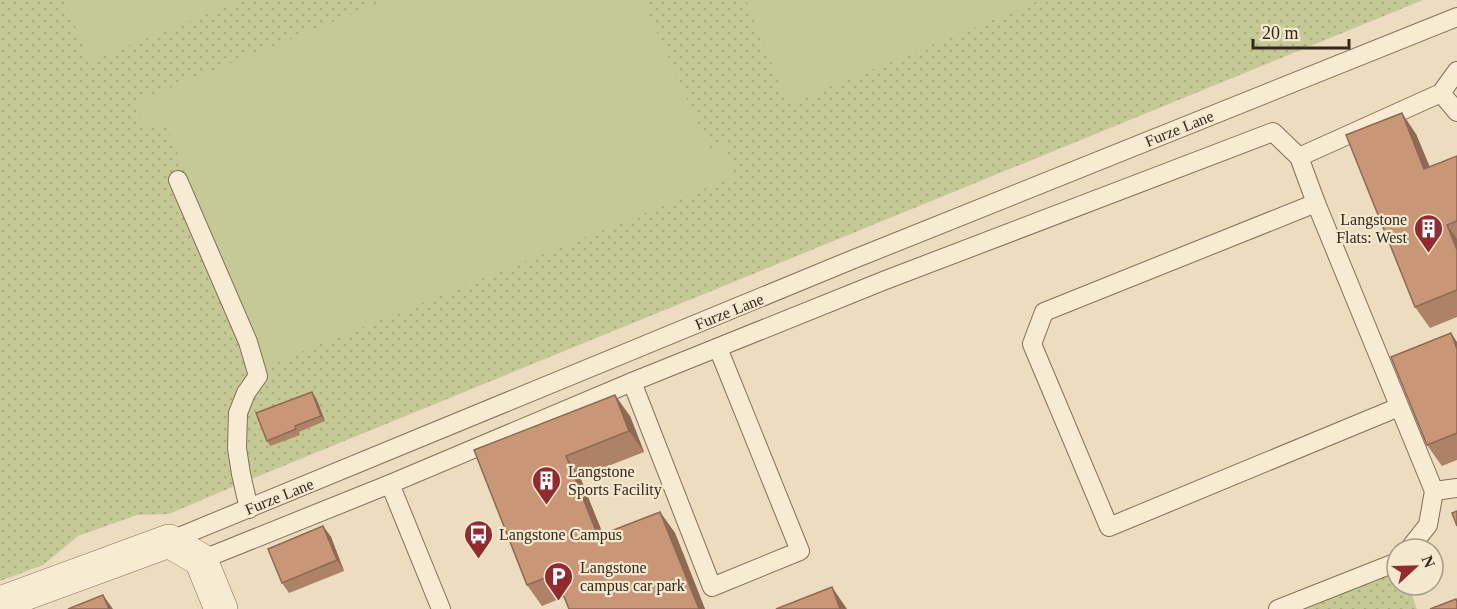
<svg xmlns="http://www.w3.org/2000/svg" width="1457" height="609" viewBox="0 0 1457 609" font-family="'Times New Roman',serif">
<style>
.park{fill:url(#park-dots)}
.garden{fill:#c5c995}
.lines{fill:none;stroke-linecap:round;stroke-linejoin:round}
.service-casing{stroke:#846f59;stroke-width:20}
.minor-casing{stroke:#846f59;stroke-width:34}
.service{stroke:#f7ebd3;stroke-width:18}
.minor{stroke:#f7ebd3;stroke-width:33}
.wall{fill:#ad8266}
.shaded-wall{fill:#8d6a53}
.building{fill:#c99777;stroke:#8d6a53;stroke-width:1.5}
.labels{text-anchor:middle;stroke-width:4.5;stroke-linejoin:round;paint-order:stroke}
.street-label{font-size:16px;fill:#34271d;stroke:#f4e8cf}
.poi-label{font-size:16px;fill:#34271d;stroke:#f4e8cf;text-anchor:start}
</style>
<defs>
<pattern id="park-dots" width="8" height="8" patternUnits="userSpaceOnUse" patternTransform="scale(1.5)"><rect width="8" height="8" fill="#c5c995"/><path d="M2 2h.1M6 6h.1" fill="none" stroke="#aaad80" stroke-width="1.8" stroke-linecap="round"/></pattern>
</defs>
<rect width="100%" height="100%" fill="#ecddc0"/>
<g class="park">
<polygon points="0,0 1423,0 244,482 169,514 137,515 78,536 43,565 0,581"/>
<polygon points="1397,562 1397,585 1408,585 1417,609 1278,609"/>
</g>
<g class="garden">
<polygon points="64,0 243,0 90,61"/>
<polygon points="387,0 642,0 711,152 723,144 734,177 264,367 166,124 146,128 133,103"/>
<polygon points="746,0 1041,0 788,104"/>
</g>
<g class="lines">
<defs>
<g id="service">
<polyline points="1441,93 1457,112"/>
<polyline points="1299,157 1441,93 1457,71"/>
<polyline points="178,180 248,342 258,376 246,393 238,413 237,448 241,474 249,509"/>
<polyline points="1316,203 1044,312 1032,344 1109,527 1399,407"/>
<polyline points="632,382 712,587 800,551 718,348"/>
<polyline points="390,484 441,609"/>
<polyline points="1434,491 1457,488"/>
<polyline points="169,541 854,259 1457,17"/>
<polyline points="201,560 390,484 632,382 883,281 1273,132 1299,157 1316,203 1434,491 1428,525 1409,549"/>
<polyline points="1278,609 1397,562"/>
</g>
<polyline id="minor" points="0,603 169,541 201,560 221,609"/>
</defs>
<use href="#service" class="service-casing"/>
<use href="#minor" class="minor-casing"/>
<use href="#service" class="service"/>
<use href="#minor" class="minor"/>
</g>
<g class="wall">
<polygon points="1416,134 1430,167 1457,156 1457,317 1430,328 1415,307"/>
<polygon points="1457,342 1457,460 1442,466 1427,445"/>
<polygon points="316,398 325,421 299,432 300,435 270,446 267,441"/>
<polygon points="630,416 644,452 580,477 603,534 660,512 675,533 705,609 569,609 564,597 542,606 527,585 474,450"/>
<polygon points="323,526 331,537 344,571 289,593 282,583"/>
</g>
<g class="shaded-wall">
<polygon points="1402,113 1416,134 1439,190 1424,169"/>
<polygon points="1447,225 1457,239 1457,250"/>
<polygon points="1451,333 1457,342 1457,349"/>
<polygon points="312,392 316,398 325,421 321,416"/>
<polygon points="615,395 630,416 644,452 629,431"/>
<polygon points="566,456 580,477 612,557 598,536"/>
<polygon points="660,512 675,533 705,609 699,609"/>
<polygon points="323,526 331,537 344,571 337,560"/>
<polygon points="832,587 847,609 840,609"/>
<polygon points="103,595 113,609 109,609"/>
</g>
<g class="building">
<polygon points="1402,113 1424,169 1457,156 1457,221 1447,225 1457,250 1457,290 1415,307 1346,135"/>
<polygon points="1451,333 1457,349 1457,433 1427,445 1391,357"/>
<polygon points="312,392 321,416 295,426 296,429 267,441 256,413"/>
<polygon points="615,395 629,431 566,456 598,536 660,512 699,609 569,609 555,574 527,585 474,450"/>
<polygon points="1457,511 1457,526 1452,513"/>
<polygon points="323,526 337,560 282,583 268,549"/>
<polygon points="832,587 840,609 776,609"/>
<polygon points="103,595 109,609 68,609"/>
<polygon points="1456,599 1457,602 1457,609 1430,609"/>
</g>
<defs>
<symbol id="building-pin" viewBox="-11 -11 22 30"><path d="M0 17L-7.5 6A9.5 9.5 0 1 1 7.5 6Z" fill="#912b2f" stroke="#f4e8cf"/><path d="M-4-6H4V6H1V3H-1V6H-4ZM-2.5-4.3h1.7v1.8h-1.7ZM.8-4.3h1.7v1.8H.8ZM-2.5-1h1.7V.8h-1.7ZM.8-1h1.7V.8H.8Z" fill="#fff"/></symbol>
<symbol id="bus-pin" viewBox="-11 -11 22 30"><path d="M0 17L-7.5 6A9.5 9.5 0 1 1 7.5 6Z" fill="#912b2f" stroke="#f4e8cf"/><path d="M-5-6H5V4H4V6H2V4H-2V6H-4V4H-5ZM-3.5-4V0h7V-4ZM-3.5 1.2v1.5H-2V1.2ZM2 1.2v1.5H3.5V1.2Z" fill="#fff"/></symbol>
<symbol id="parking-pin" viewBox="-11 -11 22 30"><path d="M0 17L-7.5 6A9.5 9.5 0 1 1 7.5 6Z" fill="#912b2f" stroke="#f4e8cf"/><path d="M-3.5-5.5H1a3.5 3.5 0 0 1 0 7H-1V5.5H-3.5ZM-1-3.4V-.6H.8a1.4 1.4 0 0 0 0-2.8Z" fill="#fff"/></symbol>
</defs>
<g fill-rule="evenodd">
<use href="#building-pin" x="1412" y="212" width="33" height="45"/>
<use href="#building-pin" x="530" y="464" width="33" height="45"/>
<use href="#bus-pin" x="462" y="518" width="33" height="45"/>
<use href="#parking-pin" x="542" y="560" width="33" height="45"/>
</g>
<g class="labels">
<g class="street-label">
<text transform="translate(1179 128) rotate(-22)" y="6">Furze Lane</text>
<text transform="translate(729 311) rotate(-22)" y="6">Furze Lane</text>
<text transform="translate(279 496) rotate(-22)" y="6">Furze Lane</text>
</g>
<g class="poi-label">
<text x="1407" y="225" text-anchor="end">Langstone<tspan x="1407" dy="18">Flats: West</tspan></text>
<text x="568" y="477">Langstone<tspan x="568" dy="18">Sports Facility</tspan></text>
<text x="499" y="540">Langstone Campus</text>
<text x="580" y="573">Langstone<tspan x="580" dy="18">campus car park</tspan></text>
</g>
</g>
<g transform="translate(1415 567) rotate(68)"><circle r="28" fill="#f4e8cf" stroke="#a79b88" stroke-width="1.5"/>
<path d="M0-4.5L10 22L0 15L-10 22Z" fill="#912b2f"/>
<text y="-9" font-size="16" font-weight="bold" text-anchor="middle" fill="#34271d">N</text>
</g>
<path d="M1253 39v9h96v-9" fill="none" stroke="#34271d" stroke-width="3"/>
<text x="1262" y="39" font-size="18" fill="#34271d" stroke="#f4e8cf" stroke-width="4.5" paint-order="stroke">20 m</text>
</svg>
